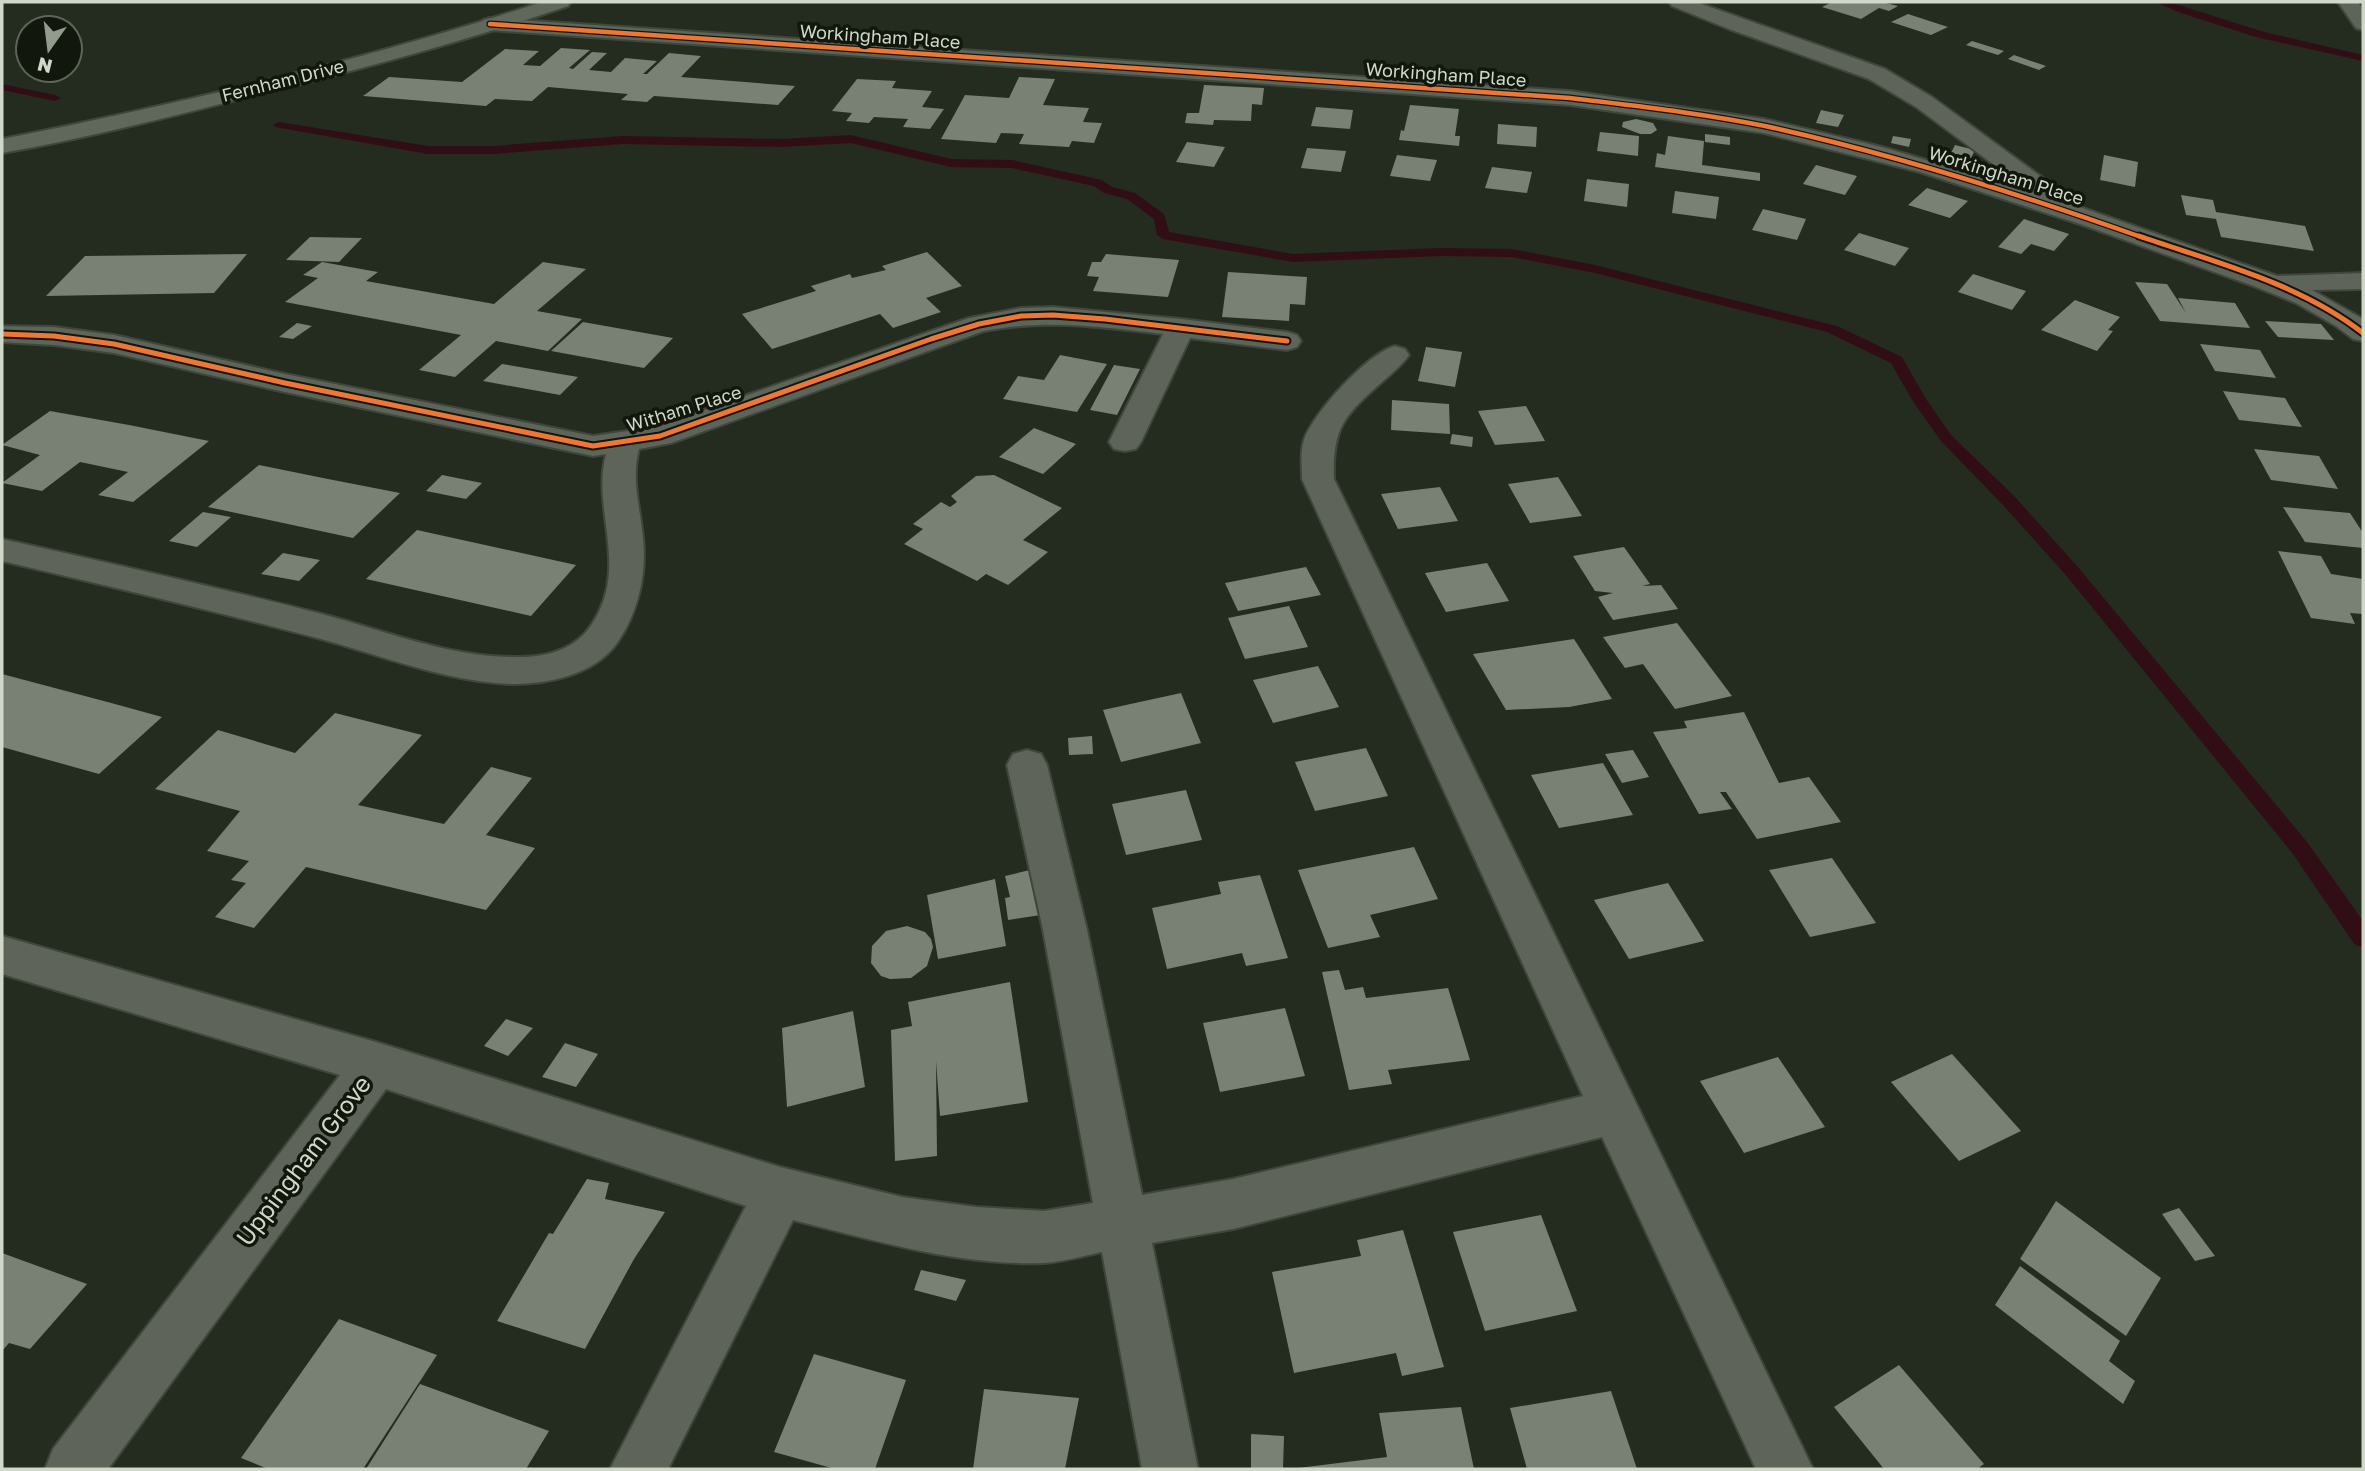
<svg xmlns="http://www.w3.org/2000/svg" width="2365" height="1471" viewBox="0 0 2365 1471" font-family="'Golos Text',sans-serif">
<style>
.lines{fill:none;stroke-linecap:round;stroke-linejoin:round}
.stream{fill:#310e15;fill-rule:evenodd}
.building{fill:#798174}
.street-casing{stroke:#3f463b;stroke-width:4}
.secondary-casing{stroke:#3f463b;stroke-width:4}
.street{fill:#5e645a;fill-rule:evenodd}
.secondary{fill:#60675b;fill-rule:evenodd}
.cycleway-far1-casing{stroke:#11170c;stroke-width:7}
.cycleway-casing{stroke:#11170c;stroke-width:9}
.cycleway-far1{stroke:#f07635;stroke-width:4.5}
.cycleway{stroke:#f07635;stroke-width:5}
.labels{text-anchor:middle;stroke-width:7;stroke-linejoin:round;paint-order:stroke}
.far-street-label{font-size:18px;fill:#cfd8c9;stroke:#11170c}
.near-street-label{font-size:24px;fill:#cfd8c9;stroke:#11170c}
</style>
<rect width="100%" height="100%" fill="#242b1f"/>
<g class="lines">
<g class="stream">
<polygon points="2155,2 2169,2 2264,32 2363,55 2363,61 2256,37 2181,13"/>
<polygon points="2,84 55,95 61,98 55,101 2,90"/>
<polygon points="279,122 428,146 493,146 623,136 782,139 851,135 951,159 1012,160 1102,180 1112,187 1135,193 1164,214 1169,232 1293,254 1441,248 1512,249 1595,265 1837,326 1902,357 1926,399 1951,435 2014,496 2077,566 2307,842 2363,921 2363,947 2355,945 2293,854 2065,574 2002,504 1941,441 1912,400 1891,363 1827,332 1595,273 1512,257 1441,256 1293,262 1163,239 1157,235 1154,219 1127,199 1104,193 1094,186 1012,168 951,167 851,143 782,147 623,144 493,154 428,154 275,127 273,125"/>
</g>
</g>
<g class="building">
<polygon points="1832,2 1882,2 1898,6 1889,11 1879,8 1861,19 1822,7"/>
<polygon points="1908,14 1948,27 1931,35 1891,22"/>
<polygon points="1972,41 2004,51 1998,55 1966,45"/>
<polygon points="561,48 590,50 569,68 573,69 592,52 607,53 589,70 611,72 625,58 657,61 643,74 647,74 669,53 701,56 681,77 795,86 778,105 654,96 647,102 621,100 628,94 548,87 532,101 495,99 486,106 363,96 389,77 462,82 505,49 539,51 523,65 540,66"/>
<polygon points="2014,55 2046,66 2039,70 2008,59"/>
<polygon points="1019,77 1055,79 1043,105 1089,108 1083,122 1102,123 1094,143 1072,141 1069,147 1019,144 1024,134 1001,133 996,143 941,139 965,95 1009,98"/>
<polygon points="857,79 896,81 892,88 932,91 922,107 944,109 930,129 903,127 908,119 874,117 869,123 846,121 852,113 832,111"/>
<polygon points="1204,85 1264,88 1262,105 1252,104 1251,121 1214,120 1213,125 1185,123 1187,113 1199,113"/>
<polygon points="1410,105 1459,109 1455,136 1460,136 1459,146 1399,140 1401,130 1404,131"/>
<polygon points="1316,107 1353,110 1350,129 1311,126"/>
<polygon points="1821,110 1844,115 1838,127 1816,123"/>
<polygon points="1636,119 1653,123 1657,130 1651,134 1640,134 1622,127 1623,122"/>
<polygon points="1498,124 1537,127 1536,147 1497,144"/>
<polygon points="1600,132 1639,136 1638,156 1597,151"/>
<polygon points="1705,134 1730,137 1730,145 1705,142"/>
<polygon points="1668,136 1704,141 1702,165 1760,173 1760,181 1655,167 1657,153 1665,155"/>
<polygon points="1893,136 1911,139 1909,147 1891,143"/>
<polygon points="1187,142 1225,147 1214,167 1176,162"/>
<polygon points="1955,145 1975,150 1971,158 1951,153"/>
<polygon points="1307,148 1346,151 1341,172 1301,168"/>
<polygon points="1397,155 1437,160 1430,181 1390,176"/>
<polygon points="2104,155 2138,162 2135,187 2100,180"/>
<polygon points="1816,165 1857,176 1845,195 1803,184"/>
<polygon points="1492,167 1532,172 1527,193 1485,188"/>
<polygon points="1587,179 1629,184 1627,207 1584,201"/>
<polygon points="1927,188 1968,201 1950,218 1908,205"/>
<polygon points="1675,191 1719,197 1716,219 1672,213"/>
<polygon points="2181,195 2213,200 2216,212 2305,226 2314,251 2221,237 2216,219 2186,215"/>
<polygon points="1763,209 1806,219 1797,240 1752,230"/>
<polygon points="2024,219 2069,234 2054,251 2031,244 2021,254 1998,247"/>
<polygon points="1859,233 1909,248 1895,266 1844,250"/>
<polygon points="310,237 362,238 339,262 286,260"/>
<polygon points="927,252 962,286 926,298 941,312 893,328 880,314 772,349 742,314 816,291 811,286 850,274 852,278 886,270 882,266"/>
<polygon points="247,254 214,293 46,296 85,256"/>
<polygon points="1106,254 1179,260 1168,297 1093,291 1099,277 1087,276 1092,262 1101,262"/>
<polygon points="322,262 378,272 366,281 494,304 543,262 586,269 537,311 582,319 548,351 496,341 455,377 419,370 461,335 285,302 318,278 303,275"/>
<polygon points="1228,272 1307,277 1305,305 1290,304 1289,321 1222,317"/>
<polygon points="1973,274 2026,291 2012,310 1958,292"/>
<polygon points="2135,282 2167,284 2186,313 2178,298 2235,303 2250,328 2160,321"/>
<polygon points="2075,300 2120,317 2108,330 2113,331 2097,351 2041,330"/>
<polygon points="2265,321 2321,324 2334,340 2278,337"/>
<polygon points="583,322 673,338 644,368 551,351"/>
<polygon points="297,323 312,326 293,339 279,337"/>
<polygon points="2200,344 2260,350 2276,378 2215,371"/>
<polygon points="1426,347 1462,352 1455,387 1418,381"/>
<polygon points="1060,355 1107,364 1077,412 1003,399 1018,376 1044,380"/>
<polygon points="502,364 578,377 560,395 483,381"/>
<polygon points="1114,365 1140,369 1117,415 1090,410"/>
<polygon points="2223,391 2285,398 2302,427 2239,420"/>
<polygon points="1392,400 1449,404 1450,434 1391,430"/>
<polygon points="1526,406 1545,441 1495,445 1478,411"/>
<polygon points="50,411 129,425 209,441 133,502 98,495 128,472 80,462 42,491 2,483 40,455 2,445"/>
<polygon points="1034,428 1076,444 1043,474 999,457"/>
<polygon points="1452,434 1473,437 1472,447 1450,444"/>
<polygon points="2254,449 2319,456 2338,489 2271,480"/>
<polygon points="259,465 328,479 400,493 353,538 208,507"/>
<polygon points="442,475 482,483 466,499 426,491"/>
<polygon points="994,475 1062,508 1023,540 1048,552 1008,585 986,574 977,581 904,544 923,529 913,524 941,502 950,507 957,502 951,496 976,476"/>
<polygon points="1558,477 1582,516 1530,523 1508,484"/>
<polygon points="1440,487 1458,521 1398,529 1381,494"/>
<polygon points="2283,507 2350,513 2363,533 2363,548 2305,542"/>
<polygon points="203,512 231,517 197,547 169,541"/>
<polygon points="417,530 576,565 531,616 366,579"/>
<polygon points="1624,547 1650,584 1642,586 1661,585 1678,609 1613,620 1598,597 1613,593 1595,591 1573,556"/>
<polygon points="2278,551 2321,556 2331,574 2363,579 2363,614 2350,613 2355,624 2311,618"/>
<polygon points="283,553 320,560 299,581 261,574"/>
<polygon points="1487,563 1509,601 1446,612 1425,573"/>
<polygon points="1306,567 1321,595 1238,611 1225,583"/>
<polygon points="1289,606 1308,647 1245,659 1228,618"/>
<polygon points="1677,623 1732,696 1675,709 1643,664 1625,668 1603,637"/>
<polygon points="1574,639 1612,699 1569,707 1506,710 1473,654"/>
<polygon points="1318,666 1339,707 1273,723 1253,680"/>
<polygon points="2,674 115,704 162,717 99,774 2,747"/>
<polygon points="1181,693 1201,743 1121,762 1103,710"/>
<polygon points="1744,712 1779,783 1809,777 1841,822 1757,839 1726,792 1720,792 1732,809 1699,814 1653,732 1687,728 1684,721"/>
<polygon points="335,713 422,735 358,805 444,824 491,767 532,778 486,835 535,848 486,910 306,867 254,928 215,917 246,883 231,880 249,861 207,851 240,811 155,789 218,730 295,753"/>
<polygon points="1092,736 1093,754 1069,755 1068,738"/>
<polygon points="1366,748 1388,796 1315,811 1295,762"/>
<polygon points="1633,750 1649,777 1622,783 1605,754"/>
<polygon points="1603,763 1633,815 1559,828 1531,775"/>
<polygon points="1186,790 1202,840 1126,855 1112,804"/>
<polygon points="1414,847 1438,899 1370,915 1380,937 1328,948 1298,870"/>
<polygon points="1832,858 1876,923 1810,937 1769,870"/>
<polygon points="1030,870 1041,915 1008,920 1005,898 1010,897 1005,876"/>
<polygon points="1260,875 1288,958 1246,966 1242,953 1167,969 1152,908 1221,894 1218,882"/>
<polygon points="995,879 1006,946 938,959 927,895"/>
<polygon points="1668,883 1704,941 1629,959 1594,900"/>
<polygon points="907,926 925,932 931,939 933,947 927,966 911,978 890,979 881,976 871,963 872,946 886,931"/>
<polygon points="1339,970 1345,990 1363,987 1366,998 1448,988 1470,1060 1388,1070 1392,1084 1349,1090 1322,972"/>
<polygon points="1010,982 1028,1102 940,1116 936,1061 937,1156 895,1161 891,1030 912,1026 908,1002"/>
<polygon points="1285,1008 1305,1076 1220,1092 1203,1023"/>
<polygon points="853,1011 865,1087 787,1107 782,1028"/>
<polygon points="506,1019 533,1028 508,1056 484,1046"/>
<polygon points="565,1043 598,1054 576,1087 542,1077"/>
<polygon points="1952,1054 2021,1131 1959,1161 1891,1082"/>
<polygon points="1778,1057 1825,1127 1744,1153 1700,1081"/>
<polygon points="587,1179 609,1183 605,1199 665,1212 634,1259 585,1349 497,1321 549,1233 553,1234"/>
<polygon points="2056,1201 2161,1278 2126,1336 2020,1259"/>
<polygon points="2179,1208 2215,1256 2195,1261 2162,1214"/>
<polygon points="1541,1215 1577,1311 1485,1331 1453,1232"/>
<polygon points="1403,1230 1444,1367 1402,1376 1396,1353 1294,1373 1272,1272 1361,1256 1357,1240"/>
<polygon points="2,1253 87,1284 30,1349 9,1343 2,1351"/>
<polygon points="2020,1266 2120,1341 2109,1361 2135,1381 2123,1404 1995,1305"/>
<polygon points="921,1270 966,1280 956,1301 914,1290"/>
<polygon points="339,1319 437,1355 363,1469 268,1469 241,1458"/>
<polygon points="814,1354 906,1380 875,1469 835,1469 774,1452"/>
<polygon points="1899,1365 1984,1464 1977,1469 1884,1469 1834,1407"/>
<polygon points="420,1384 549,1431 526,1469 366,1469"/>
<polygon points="984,1389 1079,1398 1065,1469 973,1469"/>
<polygon points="1611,1391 1637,1469 1527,1469 1510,1408"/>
<polygon points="1461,1407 1474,1469 1290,1469 1387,1457 1379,1413"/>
<polygon points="1251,1434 1284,1436 1283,1469 1251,1469"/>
</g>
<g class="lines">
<defs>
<g id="street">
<polygon points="1669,2 1696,2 1885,69 1932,97 2058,189 2061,194 2057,199 2277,276 2363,273 2363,289 2312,290 2363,319 2363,341 2353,339 2336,326 2296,303 2251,285 2080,224 1920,172 1764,133 1570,105 490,30 483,28 480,24 483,20 490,18 1570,91 1764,119 1882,147 2028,190 1916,107 1869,79 1729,29 1672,6"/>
<polygon points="2338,2 2358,2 2363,10 2363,30 2356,28"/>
<path d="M1053,307L1181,319L1287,332L1297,335L1301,341L1297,347L1287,350L1190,338L1141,442L1136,449L1125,451L1114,449L1109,442L1163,334C1101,327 1046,319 984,331L671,443L639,449C631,480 640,506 643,538C647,574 638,613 617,643C594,675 548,684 512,684C446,682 384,656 321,639C215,611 108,586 2,561V539C109,563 216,587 322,614C386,631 451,658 518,657C547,657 575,650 592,624C630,567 591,509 606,454L593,456L285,392L114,353L54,345L2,342V326L54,327L114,335L285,374L593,436L655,427L969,318L1021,308Z"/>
<path d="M1395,346L1405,349L1409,355C1402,365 1392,373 1382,382C1345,415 1332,427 1334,479L1813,1469H1756L1602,1137L1233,1229L1152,1243L1198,1469H1142L1102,1252C1083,1256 1062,1262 1043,1263C959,1266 873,1240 793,1220L668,1469H610L746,1206L386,1089L108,1469H45L53,1449L340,1075L2,974V936L376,1042L780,1167L902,1197L976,1207L1044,1211L1093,1203L1043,930L1007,765L1013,754L1027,750L1041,754L1047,765L1087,930L1142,1195L1233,1179L1583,1096L1302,479C1302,466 1300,452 1304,440C1313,413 1368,353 1395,346Z"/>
</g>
<path id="secondary" d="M542,2H571L568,6C460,43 351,72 240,99C161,119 82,139 2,153V139C183,103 366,60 542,2Z"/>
</defs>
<use href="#street" class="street-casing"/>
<use href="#secondary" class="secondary-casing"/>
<use href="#street" class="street"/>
<use href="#secondary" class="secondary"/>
<defs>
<path id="cycleway-far1" d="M490,24L1570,98C1635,106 1701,113 1765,126C1894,154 2020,194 2144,238"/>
<g id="cycleway">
<path d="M2139,236C2214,262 2299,283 2363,333"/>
<polyline points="2,334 54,336 114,344 285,383 593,446 660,436 931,339 979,324 1021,316 1053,315 1105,319 1287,341"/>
</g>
</defs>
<use href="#cycleway-far1" class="cycleway-far1-casing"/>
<use href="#cycleway" class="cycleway-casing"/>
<use href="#cycleway-far1" class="cycleway-far1"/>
<use href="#cycleway" class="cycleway"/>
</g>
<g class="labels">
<g class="far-street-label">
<text transform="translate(880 37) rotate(4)" y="6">Workingham Place</text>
<text transform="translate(1446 75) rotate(4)" y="6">Workingham Place</text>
<text transform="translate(283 81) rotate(-14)" y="6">Fernham Drive</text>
<text transform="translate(2006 176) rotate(17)" y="6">Workingham Place</text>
<text transform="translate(684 409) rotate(-17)" y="6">Witham Place</text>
</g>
<g class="near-street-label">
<text transform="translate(304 1161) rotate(-53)" y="8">Uppingham Grove</text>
</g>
</g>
<rect width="2365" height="1471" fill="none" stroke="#cfd8c9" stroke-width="7"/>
<g transform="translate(49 49) rotate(194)"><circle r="33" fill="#11170c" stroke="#5d6458" stroke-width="2"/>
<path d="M0-5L12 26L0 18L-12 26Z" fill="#939b8e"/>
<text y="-10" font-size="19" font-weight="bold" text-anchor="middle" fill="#cfd8c9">N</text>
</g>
</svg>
